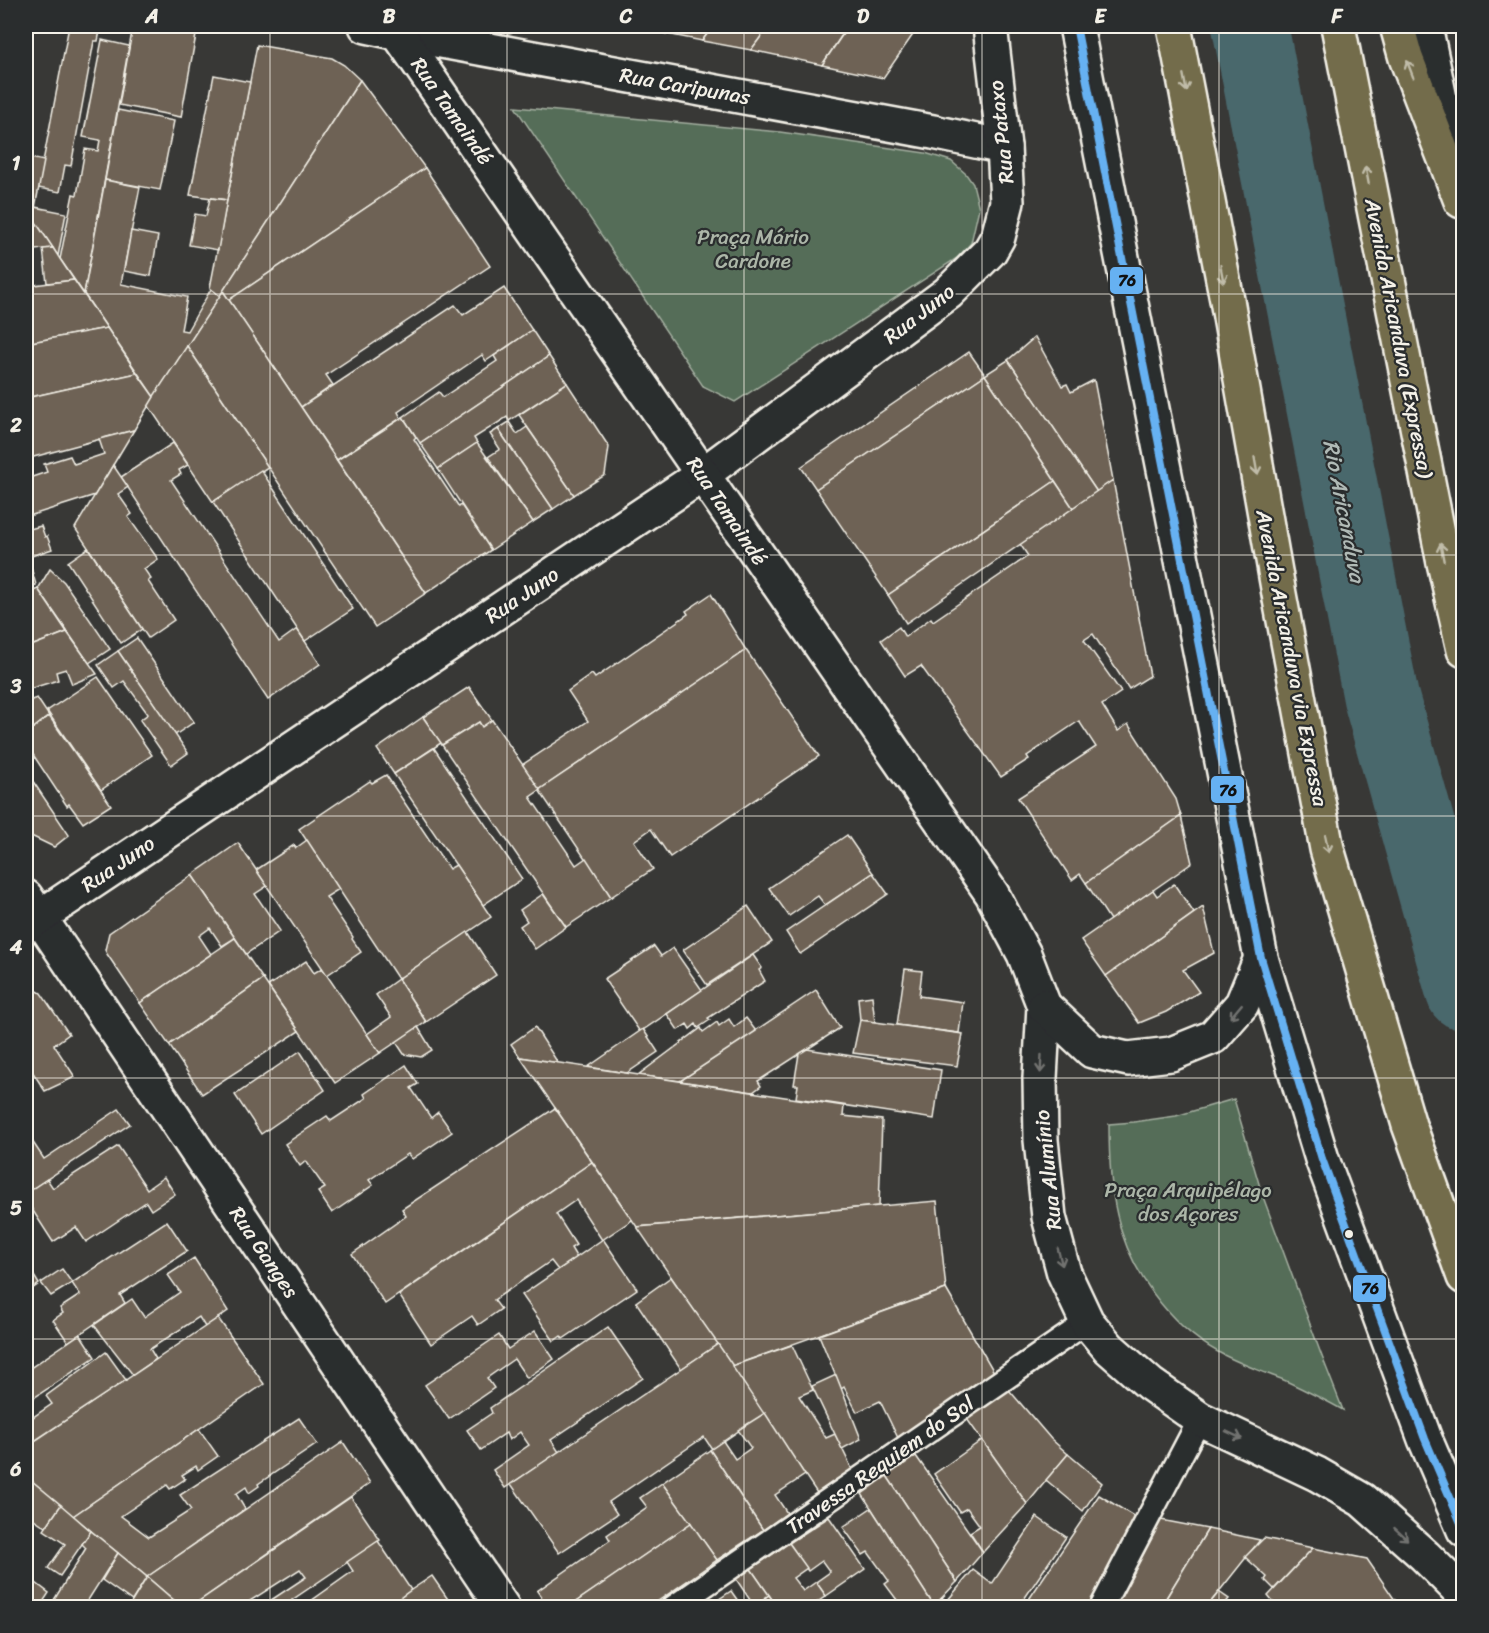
<svg xmlns="http://www.w3.org/2000/svg" width="1489" height="1633" viewBox="0 0 1489 1633" font-family="Sriracha,sans-serif">
<style>
.green{fill:#556d59;stroke:#a4afa0;stroke-width:1.5}
.lines{fill:none;stroke-linecap:round;stroke-linejoin:round}
.river{stroke:#49676c;stroke-width:76}
.building{fill:#6e6254;stroke:#f4f1e8;stroke-width:1.5}
.lane-casing{stroke:#f4f1e8;stroke-width:27}
.street-casing{stroke:#f4f1e8;stroke-width:38}
.secondary-casing{stroke:#f4f1e8;stroke-width:38}
.highway-casing{stroke:#f4f1e8;stroke-width:38}
.lane{stroke:#2a2d2e;stroke-width:22}
.street{stroke:#2a2d2e;stroke-width:33}
.secondary{stroke:#2a2d2e;stroke-width:33}
.highway{stroke:#736c4b;stroke-width:33}
.bus-1-casing{stroke:#2a2d2e;stroke-width:12}
.bus-1{stroke:#66b1f2;stroke-width:8}
.oneway{stroke:#c0bca9}
.oneway2{stroke:#71726f}
.grid{fill:none;stroke:#f4f1e8;stroke-width:1.5;stroke-opacity:0.55}
.bus-dot{fill:#f4f1e8;stroke:#2a2d2e;stroke-width:2}
.labels{text-anchor:middle;stroke-width:4.5;stroke-linejoin:round;paint-order:stroke}
.street-label{font-size:21px;fill:#f4f1e8;stroke:#2a2d2e}
.park-label{font-size:21px;fill:#acb6a8;stroke:#2a2d2e}
.water-label{font-size:22px;font-style:italic;fill:#b0bab6;stroke:#2a2d2e}
.line-badge{stroke:#2a2d2e;stroke-width:2}
.pale-badge-label{font-size:16px;text-anchor:middle;font-weight:bold;fill:#111}
.neatline{fill:none;stroke:#f4f1e8;stroke-width:2}
.grid-label{font-size:20px;text-anchor:middle;font-weight:bold;fill:#f4f1e8}
</style>
<rect width="100%" height="100%" fill="#383836"/>
<filter id="ink" filterUnits="userSpaceOnUse"><feTurbulence type="fractalNoise" baseFrequency=".0167" numOctaves="2"/><feDisplacementMap in="SourceGraphic" scale="12" xChannelSelector="R" yChannelSelector="G"/><feConvolveMatrix kernelMatrix="1 2 1 2 8 2 1 2 1" color-interpolation-filters="sRGB"/></filter>
<g filter="url(#ink)">
<g class="green">
<polygon points="515,107 780,132 925,153 951,161 966,174 973,184 979,208 971,243 957,258 735,402 703,386"/>
<path d="M1234,1099L1262,1194L1321,1354L1343,1410C1325,1400 1305,1390 1286,1381C1263,1372 1240,1364 1218,1352C1169,1325 1129,1270 1117,1215C1110,1186 1109,1153 1109,1124L1134,1122L1176,1116Z"/>
</g>
<g class="lines">
<polyline class="river" points="1250,26 1381,698 1464,992"/>
</g>
<g class="building">
<polygon points="69,26 101,26 98,41 94,41 71,166 65,165 60,192 38,188"/>
<polygon points="133,26 150,26 196,35 181,117 119,105"/>
<polygon points="655,26 713,26 702,41 652,31"/>
<polygon points="713,26 769,26 751,50 702,41"/>
<polygon points="769,26 848,26 822,65 751,50"/>
<polygon points="859,26 919,26 883,78 822,65 847,28 854,32"/>
<polygon points="102,40 129,46 84,294 60,259 73,194 77,195 85,149 98,151 100,140 83,137"/>
<polygon points="257,45 332,58 344,65 360,80 220,296 210,288"/>
<polygon points="214,75 250,82 227,200 190,195"/>
<polygon points="360,80 425,168 229,300 223,291"/>
<polygon points="118,110 174,121 160,190 105,180"/>
<polygon points="26,157 44,161 33,218 26,219"/>
<polygon points="425,168 490,266 326,375 333,385 301,407 229,300"/>
<polygon points="105,180 140,187 121,284 187,297 181,330 187,331 211,289 220,296 154,397 84,294"/>
<polygon points="210,198 227,200 218,250 189,245 195,214 206,216"/>
<polygon points="35,207 66,213 58,256 33,218"/>
<polygon points="33,218 53,248 26,251 26,219"/>
<polygon points="131,231 158,236 151,276 124,271"/>
<polygon points="53,248 60,259 74,280 47,283 43,249"/>
<polygon points="74,280 107,328 26,343 26,286"/>
<polygon points="504,288 532,330 486,361 482,355 398,412 401,418 337,460 301,407 455,305 463,315"/>
<polygon points="223,291 426,593 375,627 187,346"/>
<polygon points="107,328 137,373 26,398 26,343"/>
<polygon points="532,330 549,356 420,443 403,417 439,392 443,397 497,361 494,356"/>
<polygon points="1035,337 1062,386 1067,384 1071,392 1094,380 1113,480 1097,492 1008,360"/>
<polygon points="187,346 268,467 213,502 148,405"/>
<polygon points="969,352 985,375 1008,360 1097,492 1073,508 985,375 816,489 801,467"/>
<polygon points="549,356 567,383 509,421 507,417 474,438 477,443 438,469 420,443"/>
<polygon points="137,373 154,397 134,430 26,459 26,398"/>
<polygon points="985,375 1055,481 888,595 816,489"/>
<polygon points="567,383 609,447 605,475 574,495 519,415"/>
<polygon points="403,417 416,437 414,439 459,507 461,505 491,550 426,593 337,460"/>
<polygon points="509,422 517,434 527,427 574,495 553,509 498,429"/>
<polygon points="498,429 553,509 533,522 488,457 500,449 490,434"/>
<polygon points="134,430 95,495 26,517 26,489 28,488 26,479 47,472 44,464 70,456 74,464 104,454 99,439"/>
<polygon points="173,443 188,465 179,470 181,474 171,480 279,642 297,629 320,664 268,700 121,477"/>
<polygon points="477,443 533,522 491,550 438,469"/>
<polygon points="113,465 128,487 118,494 132,514 128,517 158,559 144,569 151,579 148,581 174,620 148,638 75,528"/>
<polygon points="261,470 353,609 305,641 213,502"/>
<polygon points="1113,480 1150,676 1129,689 1093,634 1084,640 1121,692 1102,705 1118,731 1128,724 1176,799 1181,816 1086,883 1080,874 1072,880 1018,798 1096,747 1079,721 1027,756 1029,759 1001,777 921,666 905,676 881,640 899,627 905,637 931,618 933,621 1028,556 1020,544"/>
<polygon points="1055,481 1073,508 906,623 888,595"/>
<polygon points="41,526 45,537 47,536 52,549 26,558 26,530"/>
<polygon points="88,548 142,629 121,643 68,562"/>
<polygon points="28,557 36,585 26,589 26,558"/>
<polygon points="50,569 64,582 110,649 89,663 38,589"/>
<polygon points="38,589 67,632 26,648 26,594"/>
<polygon points="711,594 746,650 539,790 522,765 588,721 568,691 592,674 595,678 688,614 686,611"/>
<polygon points="67,632 97,674 72,684 66,669 56,672 58,680 26,690 26,648"/>
<polygon points="137,638 194,722 175,735 118,651"/>
<polygon points="746,650 819,756 670,857 651,829 634,841 653,869 611,897 539,790"/>
<polygon points="118,651 188,753 171,765 140,720 148,714 124,681 114,688 98,665"/>
<polygon points="98,677 152,755 101,790 47,711"/>
<polygon points="469,687 492,720 482,727 479,722 442,745 423,717"/>
<polygon points="37,698 49,716 26,734 26,702"/>
<polygon points="49,716 111,805 83,823 69,804 67,806 26,744 26,734"/>
<polygon points="423,717 441,743 394,774 377,749"/>
<polygon points="492,720 540,790 530,797 576,865 586,858 611,897 566,927 442,745 479,722 482,727"/>
<polygon points="434,748 522,879 483,905 394,774"/>
<polygon points="26,771 69,835 54,847 29,835 26,828"/>
<polygon points="386,775 449,869 456,865 491,917 398,979 299,829 370,781 372,783"/>
<polygon points="1181,816 1192,863 1110,920 1086,883"/>
<polygon points="847,835 873,873 825,905 818,896 789,916 769,888"/>
<polygon points="307,840 339,889 326,897 353,937 352,939 361,952 327,975 256,870 294,845 296,848"/>
<polygon points="238,843 267,886 255,894 280,931 246,954 192,875"/>
<polygon points="873,873 888,894 800,954 786,932"/>
<polygon points="192,875 235,938 222,946 210,928 199,936 211,954 140,1003 107,954 105,950 109,933"/>
<polygon points="1174,884 1194,913 1106,976 1081,940 1153,890 1157,896"/>
<polygon points="543,894 566,927 535,949 520,926 527,921 520,910"/>
<polygon points="748,906 772,942 707,985 683,950"/>
<polygon points="1203,907 1214,953 1183,970 1199,992 1166,1012 1139,1023 1106,976"/>
<polygon points="468,932 496,975 426,1022 398,979"/>
<polygon points="235,938 263,979 169,1045 140,1003"/>
<polygon points="654,946 661,956 673,948 702,990 640,1032 604,979"/>
<polygon points="753,955 762,968 759,970 765,981 708,1018 710,1020 698,1028 696,1024 690,1029 687,1024 678,1030 667,1014"/>
<polygon points="306,961 314,973 322,968 380,1053 335,1083 268,986"/>
<polygon points="905,969 922,971 919,996 963,1002 959,1033 897,1025"/>
<polygon points="263,979 299,1031 202,1094 169,1045"/>
<polygon points="398,979 426,1022 380,1053 367,1034 391,1017 376,995"/>
<polygon points="29,986 41,993 69,1034 54,1045 75,1077 45,1091 30,1068 26,1071 26,988"/>
<polygon points="816,990 840,1028 758,1081 761,1086 753,1092 680,1081"/>
<polygon points="872,996 875,1022 860,1020 858,998"/>
<polygon points="746,1018 756,1031 680,1081 638,1075 701,1028 703,1032 717,1022 719,1026 729,1019 734,1027"/>
<polygon points="860,1020 963,1034 957,1066 853,1053"/>
<polygon points="418,1027 432,1050 421,1057 404,1054 396,1042"/>
<polygon points="535,1027 558,1063 520,1057 511,1044"/>
<polygon points="643,1029 658,1052 627,1073 588,1067"/>
<polygon points="807,1049 941,1070 934,1119 796,1098 798,1085 794,1085 799,1054"/>
<polygon points="300,1051 325,1090 261,1134 235,1095"/>
<polygon points="520,1057 844,1106 843,1116 882,1120 879,1206 637,1227"/>
<polygon points="406,1065 418,1084 411,1088 431,1118 438,1112 452,1132 412,1159 408,1154 369,1180 373,1185 332,1213 318,1192 325,1188 306,1161 300,1166 285,1144 327,1116 331,1121 366,1098 364,1094"/>
<polygon points="555,1108 592,1162 385,1304 352,1254 406,1216 402,1209"/>
<polygon points="119,1109 130,1124 26,1193 26,1132 44,1159"/>
<polygon points="118,1146 147,1189 164,1177 175,1194 151,1210 146,1202 86,1242 76,1227 53,1242 26,1200 26,1193 47,1179 53,1188"/>
<polygon points="592,1162 632,1220 602,1240 576,1200 556,1214 576,1245 571,1248 577,1258 558,1270 551,1261 494,1300 501,1309 478,1325 472,1316 431,1344 399,1295"/>
<polygon points="937,1201 946,1289 732,1366 637,1227"/>
<polygon points="167,1221 187,1251 120,1295 125,1303 68,1342 53,1320 63,1313 60,1308 80,1295 72,1283"/>
<polygon points="603,1239 637,1289 563,1339 561,1336 554,1341 522,1295"/>
<polygon points="194,1258 228,1311 205,1327 199,1317 150,1349 156,1359 133,1375 94,1325 132,1299 144,1317 180,1292 168,1275"/>
<polygon points="26,1263 39,1284 26,1293"/>
<polygon points="62,1269 72,1283 51,1296 41,1283"/>
<polygon points="671,1277 718,1344 681,1369 636,1302"/>
<polygon points="946,1289 994,1372 898,1438 880,1401 857,1412 844,1387 841,1389 819,1335"/>
<polygon points="218,1318 264,1384 73,1516 26,1476 26,1447"/>
<polygon points="608,1327 643,1378 551,1440 559,1452 505,1488 493,1470 529,1445 520,1432 509,1440 506,1433 481,1450 467,1430 492,1413 490,1408"/>
<polygon points="535,1331 554,1359 527,1378 514,1359 487,1378 494,1388 449,1419 425,1385 499,1335 508,1349"/>
<polygon points="80,1334 95,1357 26,1403 26,1371"/>
<polygon points="718,1344 765,1413 712,1449 704,1437 609,1502 617,1514 559,1553 511,1484"/>
<polygon points="792,1345 813,1390 799,1396 826,1438 835,1434 852,1469 817,1493 732,1366"/>
<polygon points="106,1352 126,1380 28,1445 26,1441 26,1422 52,1404 46,1396"/>
<polygon points="836,1375 861,1439 842,1449 812,1386"/>
<polygon points="1009,1390 1051,1439 1068,1454 1027,1504 967,1419"/>
<polygon points="765,1413 805,1475 775,1495 787,1513 763,1530 710,1450 723,1441 735,1459 751,1448 738,1430"/>
<polygon points="299,1418 317,1444 258,1484 259,1486 249,1493 246,1487 236,1494 245,1509 147,1577 73,1516 199,1429 218,1456 198,1470 196,1466 182,1475 185,1479 170,1489 167,1485 121,1516 149,1537 191,1510 180,1495"/>
<polygon points="982,1440 1027,1504 983,1552 970,1532 980,1526 967,1508 960,1512 934,1474"/>
<polygon points="343,1442 370,1483 189,1608 183,1608 147,1577"/>
<polygon points="710,1450 763,1530 717,1560 662,1483"/>
<polygon points="1068,1454 1102,1483 1083,1511 1046,1480"/>
<polygon points="916,1456 983,1552 957,1582 887,1476"/>
<polygon points="26,1476 61,1505 46,1527 28,1515 26,1518"/>
<polygon points="887,1476 957,1582 934,1606 862,1494"/>
<polygon points="662,1483 691,1523 567,1608 549,1608 537,1591 610,1540 607,1535 647,1507 640,1498"/>
<polygon points="1099,1495 1140,1520 1090,1608 1023,1608"/>
<polygon points="351,1497 380,1540 280,1608 259,1608 306,1577 300,1569 239,1608 189,1608"/>
<polygon points="61,1505 91,1531 60,1576 48,1568 65,1544 44,1530"/>
<polygon points="871,1508 934,1606 933,1608 903,1608 885,1584 889,1581 868,1552 863,1555 843,1527"/>
<polygon points="829,1517 865,1569 826,1596 816,1582 830,1572 822,1561 808,1571 789,1543"/>
<polygon points="1037,1517 1066,1537 1018,1608 933,1608 942,1598 947,1601 973,1570 992,1584"/>
<polygon points="1161,1520 1208,1529 1160,1608 1115,1608"/>
<polygon points="691,1523 717,1560 648,1608 567,1608"/>
<polygon points="1208,1529 1260,1540 1206,1608 1160,1608"/>
<polygon points="91,1531 118,1553 83,1608 49,1608 86,1548 82,1544"/>
<polygon points="1264,1538 1313,1548 1274,1589 1265,1580 1267,1577 1245,1557"/>
<polygon points="378,1541 411,1590 386,1608 301,1608 353,1571 347,1562"/>
<polygon points="26,1543 32,1547 26,1556"/>
<polygon points="789,1543 807,1568 793,1578 803,1591 816,1582 826,1596 809,1608 778,1608 751,1569"/>
<polygon points="1313,1548 1367,1559 1395,1600 1385,1608 1278,1608 1268,1596"/>
<polygon points="118,1553 147,1577 132,1601 102,1580"/>
<polygon points="751,1569 769,1595 754,1606 736,1579"/>
<polygon points="432,1576 454,1608 386,1608 411,1590"/>
<polygon points="28,1577 49,1593 39,1608 26,1608 26,1581"/>
<polygon points="147,1577 183,1608 128,1608"/>
<polygon points="731,1591 743,1608 706,1608"/>
<polygon points="1219,1592 1229,1599 1221,1608 1206,1608"/>
<polygon points="769,1595 778,1608 752,1608 754,1606"/>
<polygon points="1395,1600 1400,1608 1385,1608"/>
</g>
<g class="lines">
<defs>
<g id="lane">
<polyline points="672,1608 1087,1322"/>
<polyline points="1101,1608 1200,1419"/>
</g>
<g id="street">
<polyline points="366,26 398,33 933,132 1004,147"/>
<polyline points="26,897 503,1608"/>
<polyline points="26,926 702,475 948,293 990,251 998,237 1007,202 1004,147 990,26"/>
</g>
<g id="secondary">
<polyline points="393,26 992,894 1024,954 1044,1006 1040,1078 1041,1140 1049,1217 1064,1273 1087,1322 1109,1348 1150,1384 1200,1419 1317,1474 1362,1500 1425,1556 1464,1595"/>
<polyline points="1076,26 1261,958 1322,1159 1425,1439 1464,1530"/>
<polyline points="1425,26 1450,147"/>
<polyline points="1044,1006 1092,1051 1128,1059 1171,1054 1213,1037 1242,1004 1261,958"/>
</g>
<g id="highway">
<polyline points="1174,26 1227,300 1279,594 1327,849 1409,1125 1464,1277"/>
<polyline points="1338,26 1444,563 1464,650"/>
<polyline points="1397,26 1406,58 1461,201"/>
</g>
</defs>
<use href="#lane" class="lane-casing"/>
<use href="#street" class="street-casing"/>
<use href="#secondary" class="secondary-casing"/>
<use href="#highway" class="highway-casing"/>
<use href="#lane" class="lane"/>
<use href="#street" class="street"/>
<use href="#secondary" class="secondary"/>
<use href="#highway" class="highway"/>
<defs>
<polyline id="bus-1" points="1076,26 1261,958 1322,1159 1425,1439 1464,1530"/>
</defs>
<use href="#bus-1" class="bus-1-casing"/>
<use href="#bus-1" class="bus-1"/>
</g>
<defs><path id="oneway-shaft" d="M-6 0H5M1.5-3L5.5 0L1.5 3" fill="none" stroke-width="1.6" stroke-linecap="round" stroke-linejoin="round" transform="scale(1.5)"/></defs>
<g class="oneway">
<use href="#oneway-shaft" transform="translate(1410 69) rotate(-111)"/>
<use href="#oneway-shaft" transform="translate(1185 83) rotate(79)"/>
<use href="#oneway-shaft" transform="translate(1367 175) rotate(-101)"/>
<use href="#oneway-shaft" transform="translate(1222 274) rotate(79)"/>
<use href="#oneway-shaft" transform="translate(1256 466) rotate(80)"/>
<use href="#oneway-shaft" transform="translate(1442 552) rotate(-101)"/>
<use href="#oneway-shaft" transform="translate(1327 844) rotate(78)"/>
</g>
<g class="oneway2">
<use href="#oneway-shaft" transform="translate(1236 1011) rotate(130)"/>
<use href="#oneway-shaft" transform="translate(1041 1064) rotate(93)"/>
<use href="#oneway-shaft" transform="translate(1060 1257) rotate(75)"/>
<use href="#oneway-shaft" transform="translate(1234 1435) rotate(25)"/>
<use href="#oneway-shaft" transform="translate(1401 1534) rotate(42)"/>
</g>
</g>
<path class="grid" d="M270,26V1608M507,26V1608M744,26V1608M982,26V1608M1219,26V1608M26,294H1464M26,555H1464M26,816H1464M26,1078H1464M26,1339H1464"/>
<circle class="bus-dot" cx="1349" cy="1234" r="5"/>
<g class="labels">
<g class="street-label">
<text transform="translate(685 86) rotate(10)" y="7">Rua Caripunas</text>
<text transform="translate(452 111) rotate(55)" y="7">Rua Tamaindé</text>
<text transform="translate(1001 132) rotate(-96)" y="7">Rua Pataxo</text>
<text transform="translate(919 314) rotate(-38)" y="7">Rua Juno</text>
<text transform="translate(1399 338) rotate(79)" y="7">Avenida Aricanduva (Expressa)</text>
<text transform="translate(727 511) rotate(56)" y="7">Rua Tamaindé</text>
<text transform="translate(522 595) rotate(-34)" y="7">Rua Juno</text>
<text transform="translate(1292 658) rotate(79)" y="7">Avenida Aricanduva via Expressa</text>
<text transform="translate(118 864) rotate(-34)" y="7">Rua Juno</text>
<text transform="translate(1048 1170) rotate(-96)" y="7">Rua Alumínio</text>
<text transform="translate(264 1252) rotate(56)" y="7">Rua Ganges</text>
<text transform="translate(880 1465) rotate(-35)" y="7">Travessa Requiem do Sol</text>
</g>
<g class="park-label">
<text x="753" y="244">Praça Mário<tspan x="753" dy="24">Cardone</tspan></text>
<text x="1188" y="1197">Praça Arquipélago<tspan x="1188" dy="24">dos Açores</tspan></text>
</g>
<g class="water-label">
<text transform="translate(1345 511) rotate(79)" y="8">Rio Aricanduva</text>
</g>
</g>
<g class="line-badge">
<rect x="1109" y="266" width="35" height="29" rx="6" fill="#66b1f2"/>
<rect x="1210" y="775" width="35" height="29" rx="6" fill="#66b1f2"/>
<rect x="1352" y="1274" width="35" height="29" rx="6" fill="#66b1f2"/>
</g>
<g class="pale-badge-label">
<text x="1127" y="286">76</text>
<text x="1228" y="796">76</text>
<text x="1370" y="1294">76</text>
</g>
<rect width="1489" height="1633" fill="none" stroke="#2a2d2e" stroke-width="66"/>
<rect x="33" y="33" width="1423" height="1567" class="neatline"/>
<g class="grid-label">
<text x="152" y="23">A</text>
<text x="389" y="23">B</text>
<text x="626" y="23">C</text>
<text x="863" y="23">D</text>
<text x="1100" y="23">E</text>
<text x="1337" y="23">F</text>
<text x="16" y="170">1</text>
<text x="16" y="432">2</text>
<text x="16" y="693">3</text>
<text x="16" y="954">4</text>
<text x="16" y="1215">5</text>
<text x="16" y="1476">6</text>
</g>
</svg>
